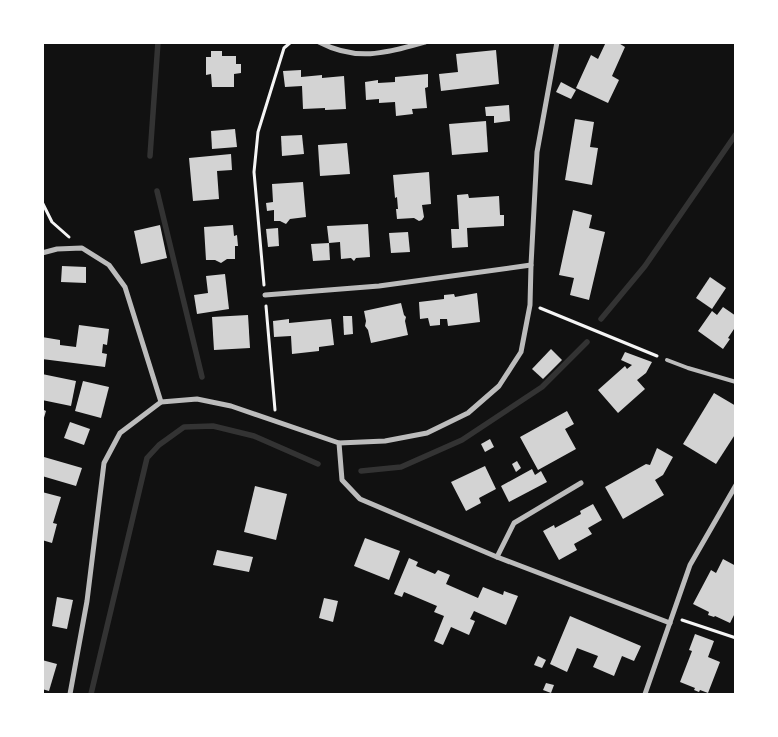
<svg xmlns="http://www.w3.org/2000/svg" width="778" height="737" viewBox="0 0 778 737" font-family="'Work Sans',sans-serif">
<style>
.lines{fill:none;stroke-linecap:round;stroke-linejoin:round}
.stream{stroke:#333;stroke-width:5.5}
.building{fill:#d3d3d3}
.path{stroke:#f5f5f5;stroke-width:3}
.service{stroke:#bcbcbc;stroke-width:4}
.minor{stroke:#bcbcbc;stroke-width:5}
</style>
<rect width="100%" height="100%" fill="#111"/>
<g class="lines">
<g class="stream">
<polyline points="150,156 158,42"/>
<polyline points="157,191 202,377"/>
<polyline points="601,319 645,266 736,134"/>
<polyline points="361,471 401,467 462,440 542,387 587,342"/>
<polyline points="91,694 147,458 159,445 184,427 213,426 254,436 318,464"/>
</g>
</g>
<g class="building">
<polygon points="606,42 617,42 625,47 612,76 619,80 608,103 576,88 591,55 598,59"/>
<polygon points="496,50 499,84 441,91 439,74 458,72 456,54"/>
<polygon points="211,51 222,51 222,56 236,56 236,64 241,64 241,73 234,74 234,87 212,87 211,74 206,75 206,57 211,57"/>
<polygon points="301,70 301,77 322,75 322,78 344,76 346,109 325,110 325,108 303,109 302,86 285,87 283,71"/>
<polygon points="428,74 428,87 425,88 427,108 412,109 413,114 396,116 395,102 379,103 379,99 366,100 365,82 378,80 378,83 395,82 395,77"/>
<polygon points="561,82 576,90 571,99 556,92"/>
<polygon points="509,105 510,121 494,123 494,116 486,116 485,107"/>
<polygon points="575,119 594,122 590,147 598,148 592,185 565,180"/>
<polygon points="486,121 488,152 452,155 449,124"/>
<polygon points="235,129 237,147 212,149 211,131"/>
<polygon points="302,135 304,154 282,156 281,136"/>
<polygon points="347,143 350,174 320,176 318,145"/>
<polygon points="231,154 232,170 217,171 219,199 193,201 189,158"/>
<polygon points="429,172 431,204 422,205 424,217 422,220 419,221 414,218 397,219 396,209 398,209 397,197 395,198 393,175"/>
<polygon points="303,182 306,217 290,219 286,224 280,221 274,221 274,210 267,211 266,203 273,202 272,184"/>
<polygon points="468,194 469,198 499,196 500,215 504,215 504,226 467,228 468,247 452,248 451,229 459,229 457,195"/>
<polygon points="573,210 592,215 589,228 605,232 589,300 570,295 574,278 559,275"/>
<polygon points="368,224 370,257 356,258 354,261 351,258 341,259 340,242 329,243 327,226"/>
<polygon points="160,225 167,258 141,264 134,231"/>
<polygon points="233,225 234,236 237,235 238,246 235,246 235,259 227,259 221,263 215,260 206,260 204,227"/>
<polygon points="278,228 279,246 268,247 266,229"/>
<polygon points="408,232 410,252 391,253 389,233"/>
<polygon points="329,243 330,260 313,261 311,244"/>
<polygon points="62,266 86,267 86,283 61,282"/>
<polygon points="225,274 229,309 197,314 194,295 208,293 206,276"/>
<polygon points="710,277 726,288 712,309 696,298"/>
<polygon points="477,293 480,322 448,326 447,319 440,319 440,325 430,326 428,318 420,319 419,302 444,299 444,295 454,294 455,297"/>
<polygon points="401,303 404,315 406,317 405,321 408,335 371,343 368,330 365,326 366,321 364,311"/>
<polygon points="723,307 736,316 736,330 734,329 728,338 730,339 723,349 698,331 712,311 717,315"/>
<polygon points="248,315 250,348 214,350 212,317"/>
<polygon points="343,316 352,316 353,334 344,335"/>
<polygon points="289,319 289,323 331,319 334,345 319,347 319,351 292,354 291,336 274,337 273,321"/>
<polygon points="79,325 109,329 107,345 103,344 102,353 107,354 105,367 42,359 42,337 60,340 60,345 76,347"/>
<polygon points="551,349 562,360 543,379 532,369"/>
<polygon points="625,352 652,362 646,373 637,380 645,389 618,413 598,390 625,366 627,369 632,365 621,360"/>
<polygon points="42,374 76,381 71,406 42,400"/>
<polygon points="83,381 109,387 101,418 75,411"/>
<polygon points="714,393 736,406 736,433 716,464 683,444"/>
<polygon points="42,409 46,411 43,421 42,421"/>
<polygon points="567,411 574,424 565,429 576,449 538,470 520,437"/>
<polygon points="70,422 90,429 84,445 64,438"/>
<polygon points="490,439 494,447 485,452 481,444"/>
<polygon points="657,448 673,457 663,475 655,480 664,495 623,519 605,487 646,464 650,465"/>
<polygon points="44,457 82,468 76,486 42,476 42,463"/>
<polygon points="517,461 521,468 516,472 512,464"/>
<polygon points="485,466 496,489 479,498 481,503 466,511 451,482"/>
<polygon points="532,469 535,475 541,471 547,482 509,502 501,486"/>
<polygon points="255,486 287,494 276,540 244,532"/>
<polygon points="42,492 61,497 53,523 57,524 52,543 42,540"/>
<polygon points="593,504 602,520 588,528 592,534 574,544 577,550 559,560 543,531 554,525 555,528 581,514 580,511"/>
<polygon points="365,538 400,551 389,580 354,566"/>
<polygon points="217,550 253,557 249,572 213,565"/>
<polygon points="409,558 418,562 416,566 435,574 438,570 450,575 446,584 478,598 483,587 503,595 504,591 518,596 506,625 474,611 470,619 475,621 469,635 451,627 443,645 434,641 444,616 434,612 437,606 404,592 402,597 394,594"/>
<polygon points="723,559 736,566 736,611 730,623 715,616 714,617 708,615 709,612 693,604 711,570 716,573"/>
<polygon points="57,597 73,600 67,629 52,626"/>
<polygon points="324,598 338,601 333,622 319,618"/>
<polygon points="570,616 641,646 634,661 622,656 614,676 593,667 598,656 577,648 567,672 550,664"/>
<polygon points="695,634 714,641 708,657 720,662 708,693 700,690 699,692 694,690 695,688 680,682 692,651 689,650"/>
<polygon points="538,656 546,660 542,668 534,665"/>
<polygon points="42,660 57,664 49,691 42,689"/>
<polygon points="546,683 554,685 551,693 543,690"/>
</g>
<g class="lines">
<g class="path">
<polyline points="42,202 52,222 69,237"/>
<polyline points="264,285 254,172 258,132 284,48 291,42"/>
<polyline points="266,306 275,410"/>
<polyline points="540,308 657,356"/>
<polyline points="682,620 736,638"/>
</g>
<polyline class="service" points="667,360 688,368 736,382"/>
<g class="minor">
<path d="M319,42C357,62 386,53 425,42"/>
<polyline points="42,253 57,249 82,248 109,265 125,287 161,402"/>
<polyline points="265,295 379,286 531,265"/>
<polyline points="339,443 385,441 427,433 468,413 499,386 521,352 530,305 531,265 537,152 557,42"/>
<polyline points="497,557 514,523 581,483"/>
<polyline points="70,694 87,601 104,463 120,433 161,402 197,399 231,406 339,443 342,480 360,499 497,557 670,623"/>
<polyline points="645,694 690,565 736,485"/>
</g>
</g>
<rect width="778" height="737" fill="none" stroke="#ffffff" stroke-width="88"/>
</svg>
